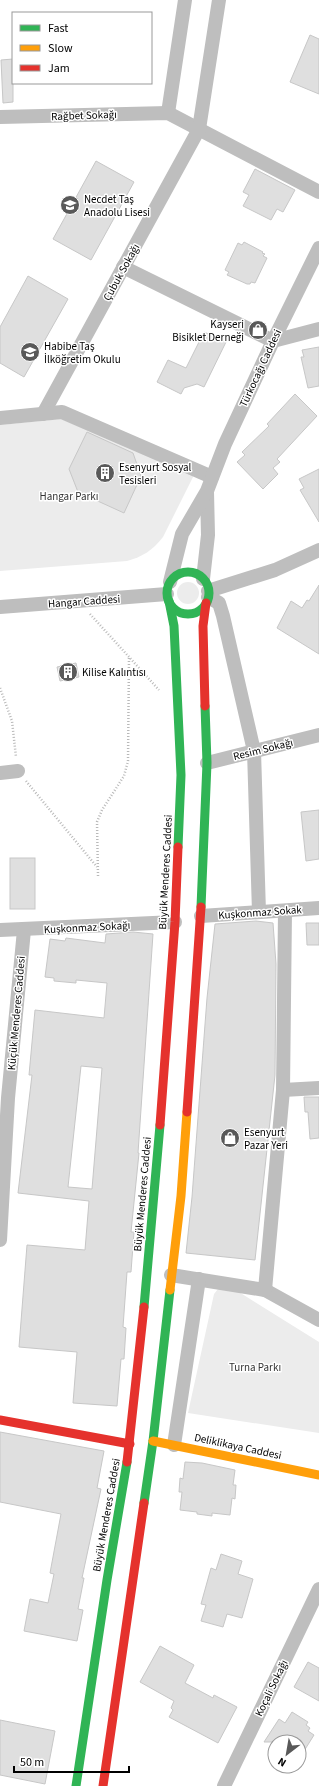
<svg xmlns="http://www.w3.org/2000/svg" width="319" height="1786" viewBox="0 0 319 1786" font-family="'Source Sans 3',sans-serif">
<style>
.green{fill:#ececec}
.building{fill:#dfdfdf;stroke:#c7c7c7;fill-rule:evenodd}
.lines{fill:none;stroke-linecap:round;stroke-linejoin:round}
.path{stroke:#b9b9b9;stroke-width:2.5;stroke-dasharray:1 2;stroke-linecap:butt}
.street{stroke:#bebebe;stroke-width:14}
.fast{stroke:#30b455;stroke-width:9}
.slow{stroke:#ff9f0a;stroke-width:9}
.jam{stroke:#e5322d;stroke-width:9}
.labels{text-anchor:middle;stroke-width:3;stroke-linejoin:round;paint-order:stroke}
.street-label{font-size:11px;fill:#000;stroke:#fff}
.poi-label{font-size:11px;fill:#000;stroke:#fff;text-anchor:start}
.park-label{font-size:11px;fill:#333;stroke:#fff}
</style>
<rect width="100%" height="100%" fill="#fff"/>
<g class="green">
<path d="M61,419L195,473L163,537C153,550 142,557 127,561L0,571V425Z"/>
<circle cx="188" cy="593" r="11"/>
<polygon points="218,1289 239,1292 319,1342 319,1433 188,1413 214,1294"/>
</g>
<g class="building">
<polygon points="310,35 319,39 319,94 290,82"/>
<polygon points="13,59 13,102 3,103 1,60"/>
<polygon points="96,161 134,182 91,260 53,239"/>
<polygon points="255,169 295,190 283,212 277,209 271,220 243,206 249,195 243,192"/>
<polygon points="244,242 263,252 262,253 265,254 263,256 267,258 255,283 251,282 250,284 247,284 227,275 229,272 225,270 238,243 242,245"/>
<polygon points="28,276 68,299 24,377 0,363 0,327"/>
<polygon points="204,332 226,342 204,387 197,384 184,388 181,394 157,382 168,360 186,368"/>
<polygon points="319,347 319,386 308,388 301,357 304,357 302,350"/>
<polygon points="295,394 317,416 277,459 280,462 273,468 278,474 263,489 237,462 245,455 242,452 269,426 267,424"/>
<polygon points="87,432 133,453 141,476 124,513 78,492 69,469"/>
<polygon points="319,469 319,522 300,490 304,488 299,479"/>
<polygon points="319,585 319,654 277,628 291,601 302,608 307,600 309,601"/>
<polygon points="76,663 79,677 60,681 57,667"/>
<polygon points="319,810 319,859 306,861 301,812"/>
<rect x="10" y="858" width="25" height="51"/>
<polygon points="256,921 273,923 276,964 275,1075 255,1260 186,1253 192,1197 207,998 215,924"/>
<polygon points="306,923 319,923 319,945 307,945"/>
<path d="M133,932L153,934L138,1153H139L131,1232H134L131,1272H127L123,1327L126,1328L124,1359H121L117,1406L73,1403L77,1352L19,1347L27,1245L85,1250L89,1201L18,1193L32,1075H29L35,1010L104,1018L107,983L76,980V983L54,981V978L45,977L50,939L65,941L66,938L105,943L106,934ZM81,1066L102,1068L92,1189L68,1187Z"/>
<polygon points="304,1097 319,1097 319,1138 310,1139 308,1112 305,1112"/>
<polygon points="0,1432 104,1451 97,1488 101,1489 82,1578 84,1578 78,1609 83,1610 77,1641 24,1631 30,1599 48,1603 54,1574 50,1573 61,1514 0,1502"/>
<polygon points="185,1462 202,1463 235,1470 233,1485 236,1485 235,1499 232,1498 230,1515 212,1513 212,1516 197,1514 197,1512 180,1510 182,1492 179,1492 180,1478 183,1479"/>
<polygon points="221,1554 242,1561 238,1574 253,1579 242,1618 227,1614 223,1627 201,1621 206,1605 201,1604 211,1568 216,1570"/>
<polygon points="160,1646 194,1665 185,1683 213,1698 214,1695 237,1707 218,1743 169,1717 173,1710 171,1708 174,1701 140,1682"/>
<polygon points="308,1662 319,1668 319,1701 294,1687"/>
<polygon points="292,1712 308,1722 306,1725 310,1728 308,1731 314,1735 299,1759 299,1742 264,1742 279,1719 285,1723"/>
<polygon points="0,1720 55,1731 45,1784 0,1775"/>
</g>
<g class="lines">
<g class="path">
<polyline points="90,614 159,690"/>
<polyline points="0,688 12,721 16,757"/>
<polyline points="26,781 97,867"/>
<polyline points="98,876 97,822 102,810 124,776 128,761 129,657"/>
</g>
<g class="street">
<polyline points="168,113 185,0"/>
<polyline points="0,117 168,113 319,192"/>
<polyline points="123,267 273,341 319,329"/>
<polyline points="43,414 199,129 219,0"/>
<polyline points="0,418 62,412 212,477"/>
<polyline points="203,579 208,535 207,492"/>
<polyline points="170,582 182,534 207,491 225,444 273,341 319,248"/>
<polyline points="208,591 275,570 319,550"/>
<polyline points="208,597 219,603 223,616 254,751 259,912"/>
<polyline points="0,607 167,594"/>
<polyline points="207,763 319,735"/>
<polyline points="0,773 18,771"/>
<polyline points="201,916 319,908"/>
<polyline points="0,930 175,922"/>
<polyline points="283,1090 319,1088"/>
<polyline points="0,1240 8,1098 24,930"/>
<polyline points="171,1275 265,1290 319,1320"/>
<polyline points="265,1290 283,1090 285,911"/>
<polyline points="174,1445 199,1279"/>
<polyline points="224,1786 319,1589"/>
</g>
<g class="fast">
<circle cx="188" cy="593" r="21"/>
<polyline points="169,601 174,626 181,775 178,847"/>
<polyline points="201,907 207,763 205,706"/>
<polyline points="144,1307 160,1125"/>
<polyline points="144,1503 153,1441 170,1290"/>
<polyline points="76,1786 107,1580 127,1462"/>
</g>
<g class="slow">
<polyline points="170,1290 181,1196 187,1112"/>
<polyline points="153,1441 319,1475"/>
</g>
<g class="jam">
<polyline points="205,706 203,626 206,603"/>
<polyline points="187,1112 201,907"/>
<polyline points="160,1125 175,922 178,847"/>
<polyline points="0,1420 130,1444"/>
<polyline points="127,1462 144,1307"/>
<polyline points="103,1786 144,1503"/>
</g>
</g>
<defs>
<symbol id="school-disc" viewBox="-11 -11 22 22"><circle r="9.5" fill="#595959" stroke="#fff"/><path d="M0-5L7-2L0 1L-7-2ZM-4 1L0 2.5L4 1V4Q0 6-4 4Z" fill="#fff"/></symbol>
<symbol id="shop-disc" viewBox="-11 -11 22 22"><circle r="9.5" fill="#595959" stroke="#fff"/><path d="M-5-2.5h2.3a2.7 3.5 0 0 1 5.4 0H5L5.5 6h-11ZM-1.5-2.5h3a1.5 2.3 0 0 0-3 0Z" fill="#fff"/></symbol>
<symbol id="building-disc" viewBox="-11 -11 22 22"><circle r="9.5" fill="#595959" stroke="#fff"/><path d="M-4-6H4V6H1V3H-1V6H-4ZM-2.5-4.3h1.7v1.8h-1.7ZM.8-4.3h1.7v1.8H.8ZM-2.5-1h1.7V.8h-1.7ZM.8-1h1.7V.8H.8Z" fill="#fff"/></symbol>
</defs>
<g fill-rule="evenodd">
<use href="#school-disc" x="59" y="194" width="22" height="22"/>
<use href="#shop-disc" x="247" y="319" width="22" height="22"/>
<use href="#school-disc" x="19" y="341" width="22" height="22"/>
<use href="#building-disc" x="94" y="462" width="22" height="22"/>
<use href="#building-disc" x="57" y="661" width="22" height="22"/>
<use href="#shop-disc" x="219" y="1127" width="22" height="22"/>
</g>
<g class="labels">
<g class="street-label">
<text transform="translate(84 115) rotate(-2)" y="4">Rağbet Sokağı</text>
<text transform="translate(121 272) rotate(-61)" y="4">Çubuk Sokağı</text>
<text transform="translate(260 368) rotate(-65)" y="4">Türkocağı Caddesi</text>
<text transform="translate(84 601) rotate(-4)" y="4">Hangar Caddesi</text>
<text transform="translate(263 749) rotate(-14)" y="4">Resim Sokağı</text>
<text transform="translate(165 872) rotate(-87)" y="4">Büyük Menderes Caddesi</text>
<text transform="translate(260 912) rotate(-4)" y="4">Kuşkonmaz Sokak</text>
<text transform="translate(87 927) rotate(-3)" y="4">Kuşkonmaz Sokağı</text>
<text transform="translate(16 1013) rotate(-85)" y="4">Küçük Menderes Caddesi</text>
<text transform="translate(142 1194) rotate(-85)" y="4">Büyük Menderes Caddesi</text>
<text transform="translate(238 1446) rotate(12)" y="4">Deliklikaya Caddesi</text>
<text transform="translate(106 1515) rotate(-80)" y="4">Büyük Menderes Caddesi</text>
<text transform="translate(271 1688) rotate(-64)" y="4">Koçali Sokağı</text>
</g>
<g class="poi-label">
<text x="84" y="203">Necdet Taş<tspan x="84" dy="13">Anadolu Lisesi</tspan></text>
<text x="244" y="328" text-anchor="end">Kayseri<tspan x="244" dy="13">Bisiklet Derneği</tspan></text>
<text x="44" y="350">Habibe Taş<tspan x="44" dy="13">İlköğretim Okulu</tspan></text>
<text x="119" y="471">Esenyurt Sosyal<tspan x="119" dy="13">Tesisleri</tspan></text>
<text x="82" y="676">Kilise Kalıntısı</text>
<text x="244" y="1136">Esenyurt<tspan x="244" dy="13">Pazar Yeri</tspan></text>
</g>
<g class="park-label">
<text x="69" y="500">Hangar Parkı</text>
<text x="255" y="1371">Turna Parkı</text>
</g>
</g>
<rect x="12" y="12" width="140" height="72" fill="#ffffff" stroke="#999999"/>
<rect x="20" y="25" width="20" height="6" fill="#30b455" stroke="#999999"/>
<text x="48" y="32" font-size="12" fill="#000000">Fast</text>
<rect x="20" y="45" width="20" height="6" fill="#ff9f0a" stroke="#999999"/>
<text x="48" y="52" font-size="12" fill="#000000">Slow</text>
<rect x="20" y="65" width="20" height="6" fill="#e5322d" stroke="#999999"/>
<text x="48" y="72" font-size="12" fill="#000000">Jam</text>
<g transform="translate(287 1754) rotate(211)"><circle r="19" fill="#ffffff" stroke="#999999"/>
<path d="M0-3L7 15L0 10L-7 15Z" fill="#595959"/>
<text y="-6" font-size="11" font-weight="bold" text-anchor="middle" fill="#000000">N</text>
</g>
<path d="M14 1766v6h115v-6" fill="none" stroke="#000000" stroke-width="2"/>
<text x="20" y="1766" font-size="12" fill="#000000" stroke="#ffffff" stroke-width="3" paint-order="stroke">50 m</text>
</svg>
